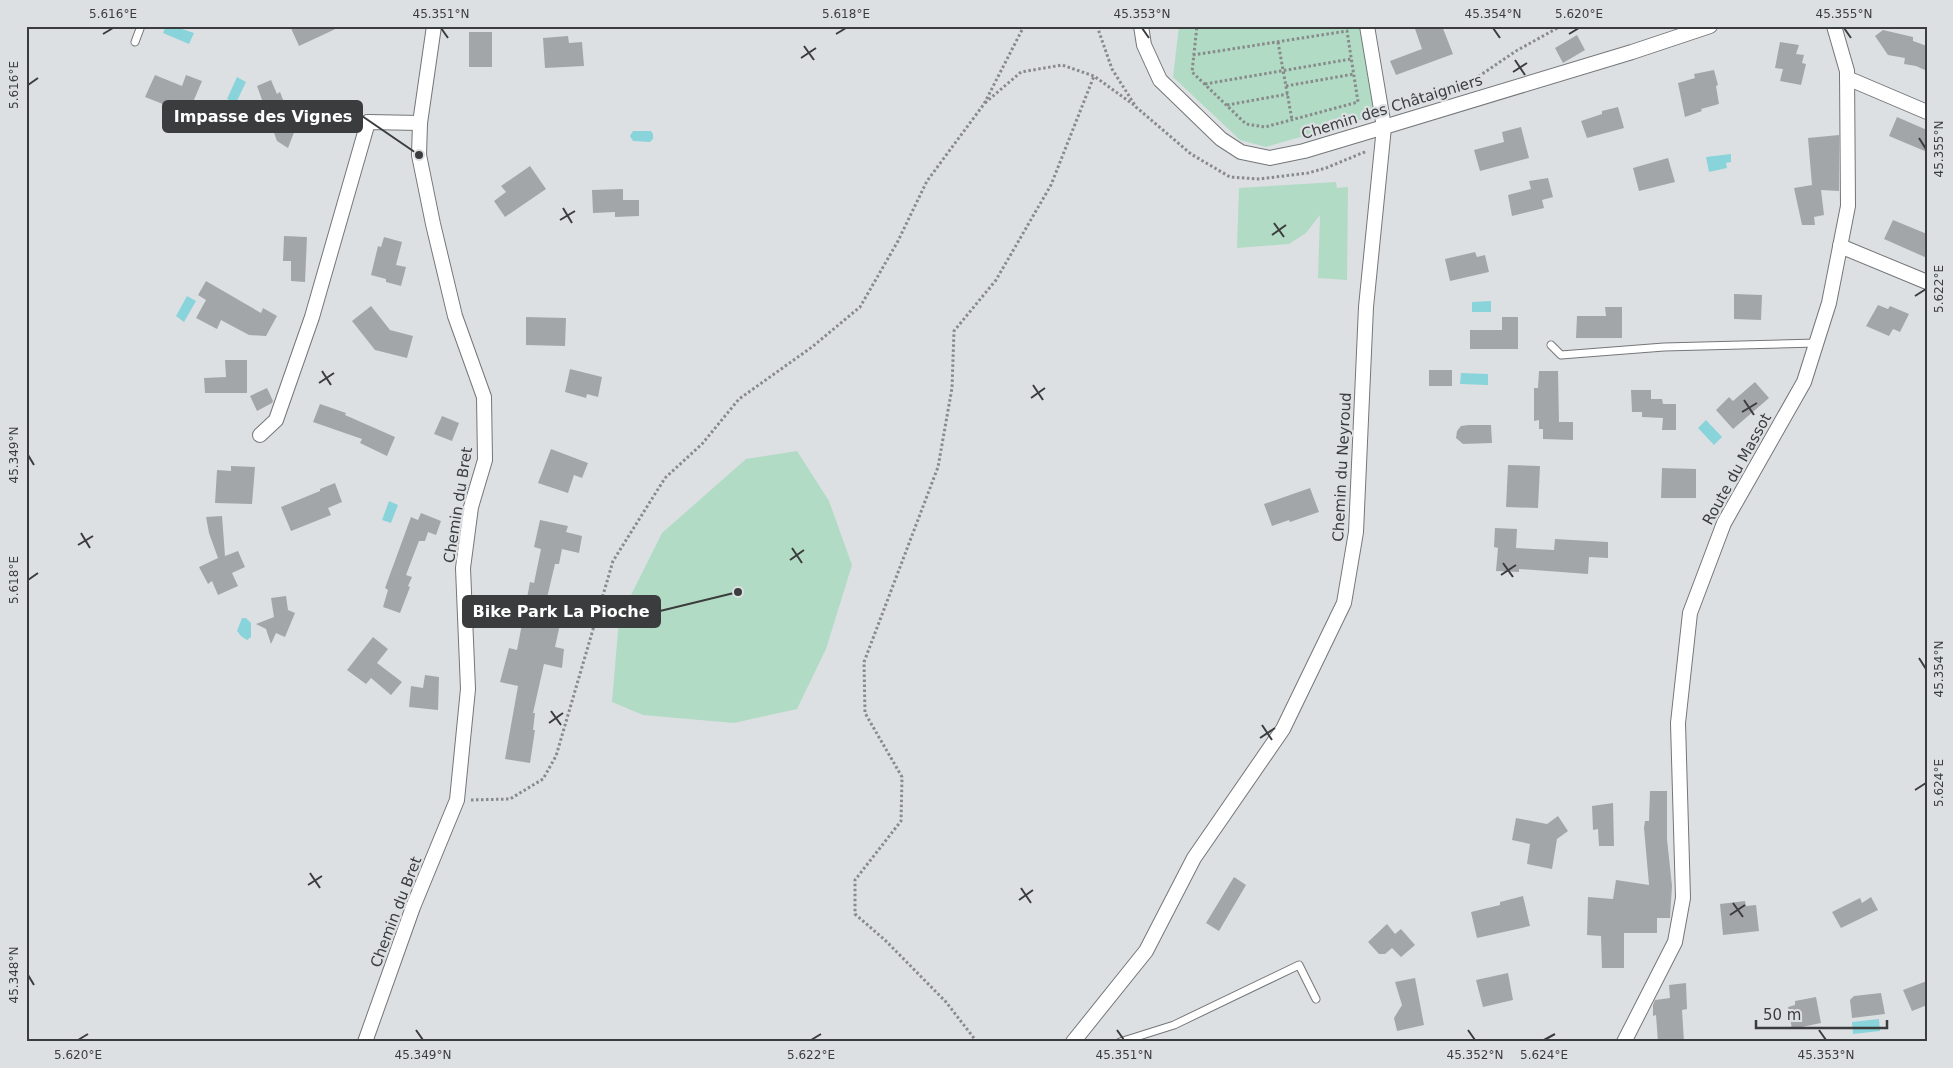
<svg xmlns="http://www.w3.org/2000/svg" width="1953" height="1068" viewBox="0 0 1953 1068" font-family="'DejaVu Sans',sans-serif">
<style>
.green{fill:#b1dbc4}
.water{fill:#89d3da}
.building{fill:#a3a6a8}
.lines{fill:none;stroke-linecap:round;stroke-linejoin:round}
.service-casing{stroke:#747678;stroke-width:9}
.minor-casing{stroke:#747678;stroke-width:16}
.path{stroke:#888a8c;stroke-width:3;stroke-dasharray:2.5 2.5;stroke-linecap:butt}
.service{stroke:#fff;stroke-width:7}
.minor{stroke:#fff;stroke-width:14}
.ticks{fill:none;stroke:#3b3c3d;stroke-width:2}
.labels{text-anchor:middle;stroke-width:4.5;stroke-linejoin:round;paint-order:stroke}
.street-label{font-size:15px;fill:#3b3c3d;stroke:#dde0e3}
.leader{fill:none;stroke:#3b3c3d;stroke-width:2}
.callout-dot{fill:#3b3c3d;stroke:#dde0e3;stroke-width:2}
.callout{fill:#3b3c3d;stroke:#3b3c3d;stroke-width:2}
.callout-label{font-size:16px;text-anchor:middle;font-weight:bold;fill:#fff}
.neatline{fill:none;stroke:#3b3c3d;stroke-width:2}
.ticks-label{font-size:12px;text-anchor:middle;fill:#3b3c3d}
</style>
<rect width="100%" height="100%" fill="#dde0e3"/>
<g class="green">
<polygon points="1179,26 1364,26 1377,115 1266,147 1240,140 1173,77"/>
<polygon points="1336,182 1337,188 1348,187 1347,280 1318,278 1320,215 1306,233 1289,244 1237,248 1239,188"/>
<polygon points="797,451 829,501 852,565 826,649 797,709 734,723 643,715 612,702 619,619 662,533 746,459"/>
</g>
<g class="water">
<polygon points="166,26 173,26 194,33 189,44 163,33"/>
<polygon points="237,77 246,82 236,103 227,99"/>
<polygon points="633,131 651,131 653,134 653,139 650,142 633,141 630,136"/>
<polygon points="1731,154 1731,162 1726,163 1727,168 1709,172 1706,157"/>
<polygon points="187,296 196,301 184,322 176,316"/>
<polygon points="1491,301 1491,312 1472,312 1472,302"/>
<polygon points="1461,373 1488,374 1488,385 1460,384"/>
<polygon points="1706,420 1722,437 1714,445 1698,428"/>
<polygon points="389,501 398,505 391,523 382,520"/>
<polygon points="242,618 246,618 251,623 251,637 247,640 241,636 237,631"/>
<polygon points="1879,1019 1880,1031 1853,1034 1852,1022"/>
</g>
<g class="building">
<polygon points="290,26 342,26 299,46"/>
<polygon points="1414,26 1442,26 1453,54 1396,75 1390,61 1422,49"/>
<polygon points="1883,30 1913,37 1913,41 1927,46 1927,71 1916,66 1904,64 1905,58 1888,55 1875,36"/>
<rect x="469" y="32" width="23" height="35"/>
<polygon points="1577,35 1585,50 1563,63 1555,48"/>
<polygon points="568,36 569,43 582,42 584,66 545,68 543,38"/>
<polygon points="1780,42 1799,45 1796,54 1804,55 1802,63 1806,64 1801,85 1780,81 1783,69 1775,68"/>
<polygon points="1714,70 1718,85 1716,86 1719,104 1701,109 1702,111 1685,117 1678,83 1695,78 1694,74"/>
<polygon points="155,75 182,86 186,75 202,81 188,114 145,97"/>
<polygon points="271,80 277,94 280,92 295,130 288,148 277,141 257,86"/>
<polygon points="1618,107 1624,128 1587,138 1581,121 1602,114 1602,111"/>
<polygon points="1897,117 1927,130 1927,152 1889,136"/>
<polygon points="1521,127 1529,158 1480,171 1474,150 1504,142 1502,132"/>
<polygon points="1839,135 1839,191 1821,190 1824,215 1814,217 1815,225 1802,225 1794,188 1812,185 1808,138"/>
<polygon points="1668,158 1675,182 1639,191 1633,168"/>
<polygon points="530,166 546,189 505,217 494,201 506,192 501,186"/>
<polygon points="1548,178 1553,197 1542,200 1544,208 1512,216 1508,195 1531,189 1529,181"/>
<polygon points="623,189 623,200 639,200 639,216 615,217 615,212 593,213 592,190"/>
<polygon points="1893,220 1927,234 1927,258 1884,239"/>
<polygon points="284,236 307,237 305,282 291,281 291,261 283,261"/>
<polygon points="384,237 402,242 396,265 406,267 401,286 386,282 386,279 371,275 378,246 381,247"/>
<polygon points="1475,252 1477,257 1485,255 1489,272 1450,281 1445,259"/>
<polygon points="206,281 261,313 263,308 277,316 266,336 249,335 221,320 217,329 196,318 206,300 198,295"/>
<polygon points="1734,294 1762,295 1761,320 1734,319"/>
<polygon points="1878,305 1888,309 1890,306 1909,314 1900,332 1893,329 1889,336 1866,326"/>
<polygon points="371,306 390,330 413,336 407,358 375,350 352,321"/>
<polygon points="1605,307 1622,307 1622,338 1576,338 1577,316 1606,316"/>
<polygon points="526,317 566,318 565,346 526,345"/>
<polygon points="1502,317 1518,317 1518,349 1470,349 1470,330 1502,330"/>
<polygon points="225,360 247,360 247,393 205,393 204,378 226,377"/>
<polygon points="570,369 602,377 598,397 587,394 586,398 565,392"/>
<rect x="1429" y="370" width="23" height="16"/>
<polygon points="1539,371 1558,371 1559,422 1573,422 1573,440 1543,439 1543,429 1539,429 1539,420 1534,421 1534,388 1538,388"/>
<polygon points="1755,382 1769,398 1733,429 1716,410 1729,397 1733,401"/>
<polygon points="267,388 273,401 272,403 257,411 250,396"/>
<polygon points="1631,390 1651,390 1651,399 1662,399 1663,404 1676,404 1676,430 1662,430 1663,418 1642,417 1642,412 1632,412"/>
<polygon points="320,404 346,413 345,415 395,437 387,456 360,443 362,439 313,422"/>
<polygon points="442,416 459,423 452,441 434,434"/>
<polygon points="1469,425 1491,425 1492,443 1463,444 1456,438 1457,431 1461,426"/>
<polygon points="551,449 588,463 582,478 574,475 568,493 538,483"/>
<polygon points="1508,465 1540,466 1538,508 1506,507"/>
<polygon points="231,466 255,467 252,504 215,503 217,470 231,471"/>
<polygon points="1662,468 1696,469 1696,498 1661,498"/>
<polygon points="335,483 342,502 328,508 331,515 291,531 281,507 320,491 320,489"/>
<polygon points="1310,488 1319,512 1290,522 1289,520 1272,526 1264,504"/>
<polygon points="421,513 441,521 436,535 428,532 425,541 419,541 406,575 412,577 408,586 410,587 400,613 383,607 388,590 385,588 411,517 418,520"/>
<polygon points="222,516 225,556 238,551 245,567 232,573 238,586 218,595 212,581 208,584 199,567 218,558 209,533 206,517"/>
<polygon points="540,520 568,526 566,532 582,536 579,553 562,549 559,564 555,564 546,602 564,606 555,647 564,649 562,668 544,664 533,713 535,713 533,730 535,730 530,763 505,759 518,686 500,682 509,648 517,650 530,582 534,583 541,549 534,547"/>
<polygon points="1495,528 1517,529 1516,548 1554,550 1555,539 1608,542 1608,558 1589,557 1588,574 1519,569 1519,572 1496,571 1498,548 1494,547"/>
<polygon points="286,596 288,610 295,613 285,637 276,633 271,644 266,629 256,624 274,617 271,598"/>
<polygon points="373,637 388,649 377,663 402,682 391,695 371,678 366,684 347,670"/>
<polygon points="425,675 439,677 438,710 409,707 411,686 423,688"/>
<polygon points="1650,791 1667,791 1667,839 1672,886 1670,918 1657,918 1657,933 1624,933 1624,968 1602,968 1601,936 1587,935 1588,897 1613,899 1616,880 1649,885 1644,828 1645,821 1649,821"/>
<polygon points="1613,803 1614,846 1599,846 1598,829 1593,830 1592,806"/>
<polygon points="1558,816 1568,831 1557,839 1552,869 1527,864 1530,844 1512,840 1516,818 1547,824"/>
<polygon points="1234,877 1246,885 1219,931 1206,923"/>
<polygon points="1523,896 1530,926 1477,938 1471,912 1500,905 1500,902"/>
<polygon points="1871,897 1878,910 1841,928 1832,912 1860,898 1862,903"/>
<polygon points="1745,901 1746,906 1756,905 1759,931 1723,935 1720,904"/>
<polygon points="1387,924 1395,934 1401,929 1415,945 1401,957 1392,948 1385,954 1379,954 1368,942"/>
<polygon points="1508,973 1513,1000 1483,1007 1476,980"/>
<polygon points="1415,978 1424,1025 1397,1031 1394,1018 1402,1005 1395,982"/>
<polygon points="1927,981 1927,1005 1912,1011 1903,990"/>
<polygon points="1686,983 1687,1009 1682,1010 1684,1042 1658,1042 1656,1015 1653,1016 1653,1005 1655,1000 1670,998 1669,985"/>
<polygon points="1881,993 1885,1014 1852,1018 1850,1000 1854,996"/>
<polygon points="1816,997 1821,1023 1792,1029 1788,1007 1795,1005 1795,1001"/>
</g>
<g class="lines">
<defs>
<g id="service">
<polyline points="135,42 141,26"/>
<polyline points="1551,345 1561,355 1664,347 1817,343"/>
<polyline points="1120,1042 1174,1025 1299,965 1316,999"/>
</g>
<g id="minor">
<polyline points="1141,26 1144,45 1160,80 1221,139 1241,152 1270,158 1304,151 1384,127 1632,52 1710,26"/>
<polyline points="1847,78 1927,112"/>
<polyline points="1840,246 1927,282"/>
<polyline points="260,435 276,420 312,317 368,122 420,123"/>
<polyline points="365,1042 413,907 457,800 468,689 463,568 471,507 485,460 484,397 455,316 433,224 419,155 420,123 434,26"/>
<polyline points="1073,1042 1146,951 1194,858 1283,729 1344,603 1356,532 1366,307 1384,127 1367,26"/>
<polyline points="1624,1042 1675,942 1683,898 1678,723 1690,613 1724,523 1804,382 1829,303 1848,206 1847,71 1834,26"/>
</g>
</defs>
<use href="#service" class="service-casing"/>
<use href="#minor" class="minor-casing"/>
<g class="path">
<polyline points="1097,26 1112,69 1136,107 1191,154 1230,177 1259,179 1308,173 1326,168 1367,151"/>
<polyline points="1278,42 1292,120"/>
<polyline points="1193,55 1347,31 1358,102 1265,127 1246,124 1192,72 1197,26"/>
<polyline points="1205,84 1351,59"/>
<polyline points="1466,85 1516,51 1561,26"/>
<polyline points="1286,86 1354,74"/>
<polyline points="985,103 1021,72 1062,65 1094,76 1134,105"/>
<polyline points="1227,105 1288,94"/>
<polyline points="471,800 510,799 543,779 556,756 613,561 665,478 702,444 739,399 812,347 860,307 898,241 927,181 984,104 1024,26"/>
<polyline points="977,1042 946,1002 886,941 855,914 855,880 901,821 902,777 865,713 864,662 938,467 952,388 954,331 996,280 1051,185 1094,76"/>
</g>
<use href="#service" class="service"/>
<use href="#minor" class="minor"/>
</g>
<path class="ticks" d="M441,28L448,38M1142,28L1149,38M1493,28L1500,38M1844,28L1851,38M103,34L113,28M836,34L846,28M1569,34L1579,28M804,46L814,60M801,58L816,48M1515,60L1525,75M1513,72L1527,63M28,85L38,78M1919,138L1926,149M563,208L572,223M560,220L575,211M1274,223L1284,237M1272,235L1286,225M1915,296L1926,289M322,371L331,385M319,383L334,373M1033,385L1043,400M1031,398L1045,388M1744,400L1754,415M1742,412L1757,403M28,455L34,465M81,533L90,548M78,545L93,536M792,548L802,563M790,560L804,550M1503,563L1513,577M1501,575L1516,565M28,580L38,573M1919,658L1926,669M551,711L561,725M549,723L563,713M1262,725L1272,740M1260,738L1275,728M1915,790L1926,783M310,873L320,888M308,885L322,876M1021,888L1031,903M1019,900L1033,890M1733,903L1743,917M1730,915L1745,905M28,975L34,985M416,1030L423,1040M1117,1030L1124,1040M1468,1030L1475,1040M1819,1030L1826,1040M78,1040L88,1034M811,1040L821,1034M1544,1040L1555,1034"/>
<g class="labels">
<g class="street-label">
<text transform="translate(1392 107) rotate(-17)" y="5">Chemin des Châtaigniers</text>
<text transform="translate(1342 467) rotate(-87)" y="5">Chemin du Neyroud</text>
<text transform="translate(1737 469) rotate(-61)" y="5">Route du Massot</text>
<text transform="translate(458 505) rotate(-81)" y="5">Chemin du Bret</text>
<text transform="translate(396 912) rotate(-69)" y="5">Chemin du Bret</text>
</g>
</g>
<path class="leader" d="M419 155L362 116M738 592L660 611"/>
<g class="callout-dot">
<circle cx="419" cy="155" r="5"/>
<circle cx="738" cy="592" r="5"/>
</g>
<g class="callout">
<rect x="163" y="101" width="199" height="31" rx="5"/>
<rect x="463" y="596" width="197" height="31" rx="5"/>
</g>
<g class="callout-label">
<text x="263" y="122">Impasse des Vignes</text>
<text x="561" y="617">Bike Park La Pioche</text>
</g>
<rect width="1953" height="1068" fill="none" stroke="#dde0e3" stroke-width="55"/>
<path d="M1756 1020v8h131v-8" fill="none" stroke="#3b3c3d" stroke-width="2.5"/>
<text x="1763" y="1020" font-size="15" fill="#3b3c3d" stroke="#dde0e3" stroke-width="4" paint-order="stroke">50 m</text>
<rect x="28" y="28" width="1898" height="1012" class="neatline"/>
<g class="ticks-label">
<text x="113" y="18">5.616°E</text>
<text x="441" y="18">45.351°N</text>
<text x="846" y="18">5.618°E</text>
<text x="1142" y="18">45.353°N</text>
<text x="1493" y="18">45.354°N</text>
<text x="1579" y="18">5.620°E</text>
<text x="1844" y="18">45.355°N</text>
<text transform="translate(14 85) rotate(-90)" y="4">5.616°E</text>
<text transform="translate(1939 149) rotate(-90)" y="4">45.355°N</text>
<text transform="translate(1939 289) rotate(-90)" y="4">5.622°E</text>
<text transform="translate(14 455) rotate(-90)" y="4">45.349°N</text>
<text transform="translate(14 580) rotate(-90)" y="4">5.618°E</text>
<text transform="translate(1939 669) rotate(-90)" y="4">45.354°N</text>
<text transform="translate(1939 783) rotate(-90)" y="4">5.624°E</text>
<text transform="translate(14 975) rotate(-90)" y="4">45.348°N</text>
<text x="78" y="1059">5.620°E</text>
<text x="423" y="1059">45.349°N</text>
<text x="811" y="1059">5.622°E</text>
<text x="1124" y="1059">45.351°N</text>
<text x="1475" y="1059">45.352°N</text>
<text x="1544" y="1059">5.624°E</text>
<text x="1826" y="1059">45.353°N</text>
</g>
</svg>
